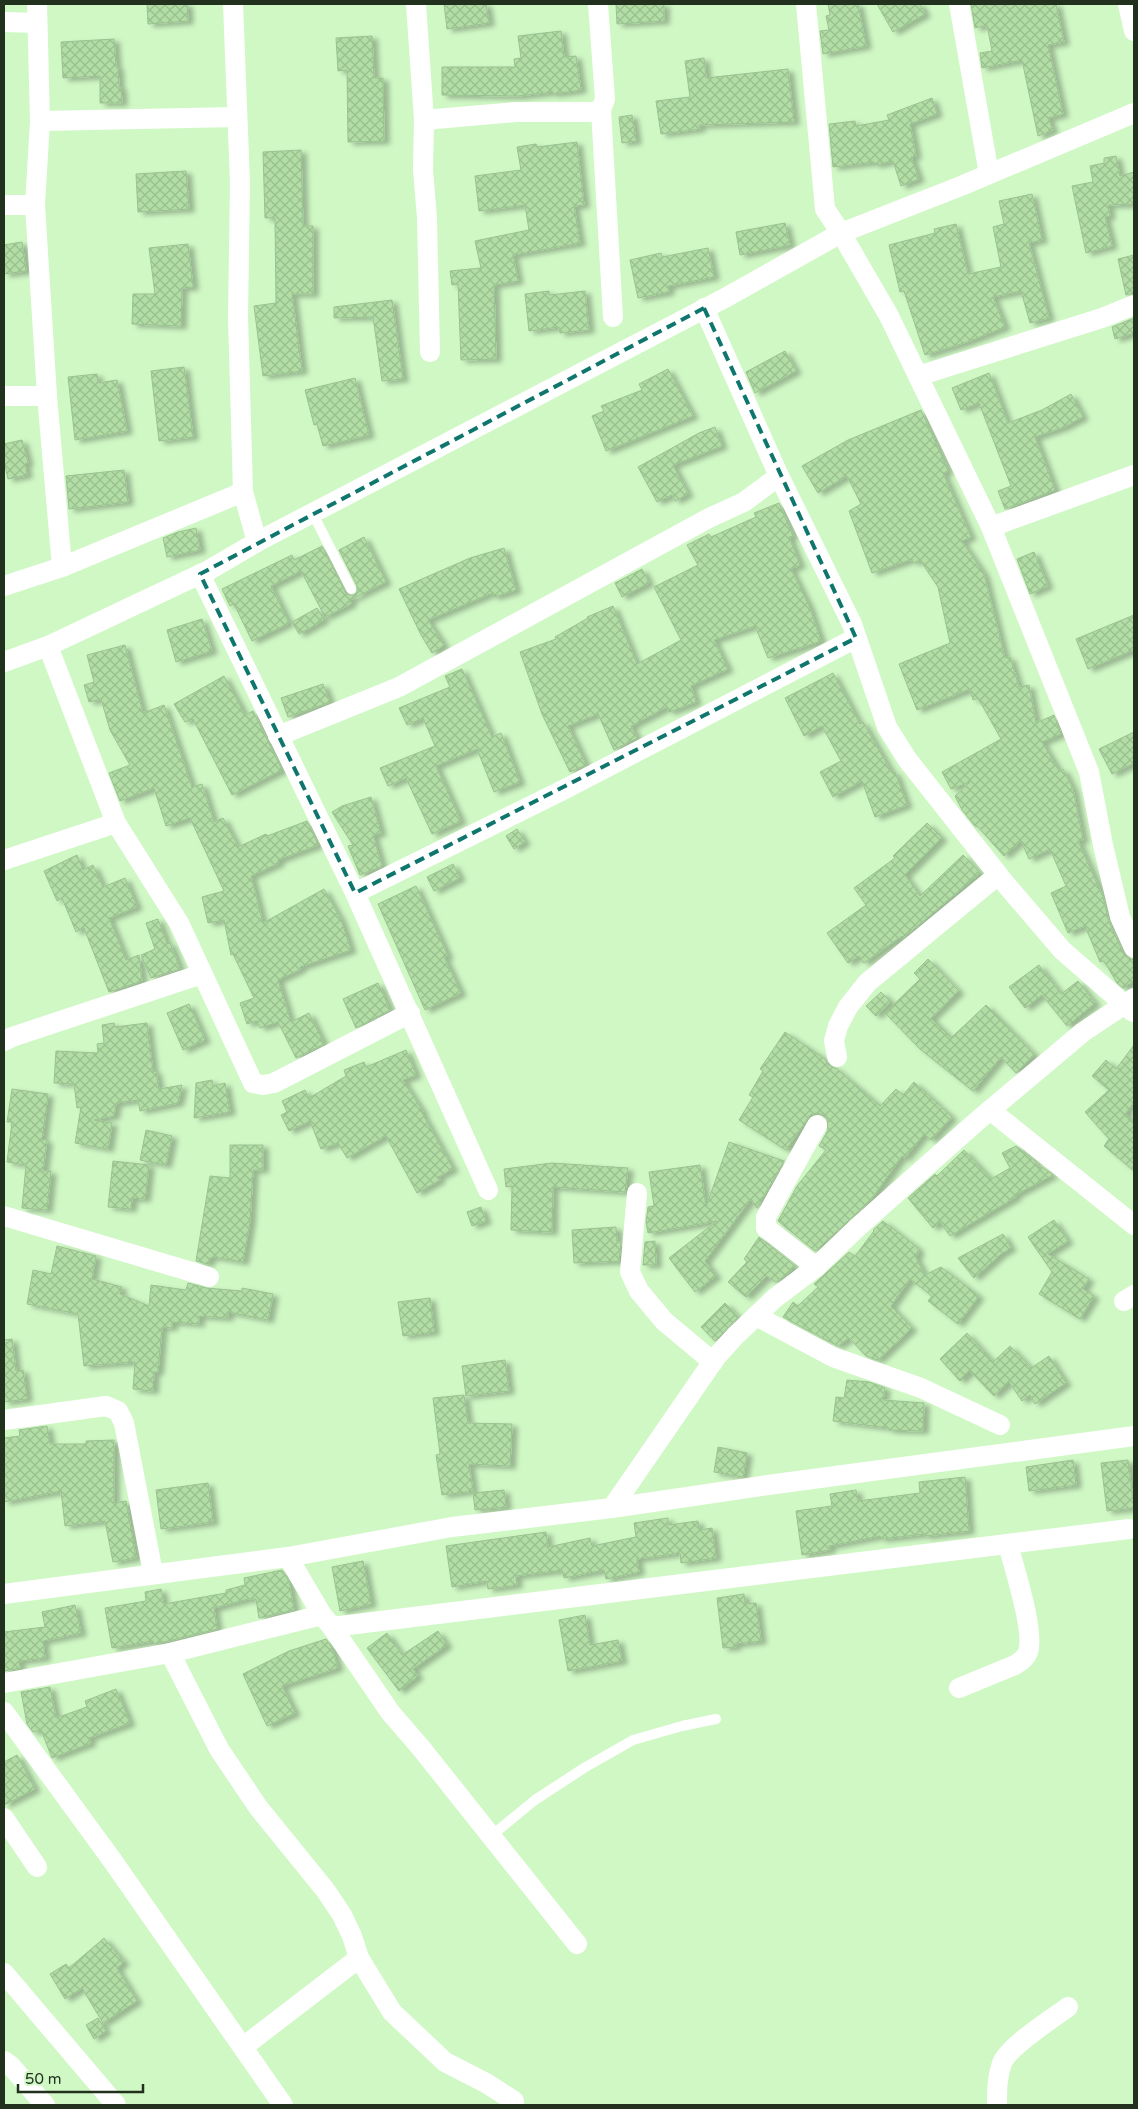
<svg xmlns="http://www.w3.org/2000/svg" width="1138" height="2109" viewBox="0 0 1138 2109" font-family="'Varela Round',sans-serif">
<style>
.building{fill:url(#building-cross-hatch);stroke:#9bc191;filter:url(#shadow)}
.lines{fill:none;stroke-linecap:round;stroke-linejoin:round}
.lane{stroke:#fff;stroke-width:10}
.street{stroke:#fff;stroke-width:20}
.marked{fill:none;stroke:#0f766e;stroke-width:4;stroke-dasharray:10 6;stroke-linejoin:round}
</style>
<defs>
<pattern id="building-cross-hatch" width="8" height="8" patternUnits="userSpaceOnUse" patternTransform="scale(1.25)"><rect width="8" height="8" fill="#b2dea6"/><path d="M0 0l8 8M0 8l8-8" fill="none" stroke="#99bf8e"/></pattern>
<filter id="shadow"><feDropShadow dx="5.5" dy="3" stdDeviation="2.5" flood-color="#0004"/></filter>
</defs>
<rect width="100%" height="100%" fill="#d0f8c5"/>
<g class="building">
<polygon points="147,4 187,4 188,21 148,24"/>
<polygon points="444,4 486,4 489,23 447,29"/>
<polygon points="616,4 664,4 664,21 617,24"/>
<polygon points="828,4 858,4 866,46 823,54 820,31 829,30 826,16 830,15"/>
<polygon points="877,4 920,4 925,14 893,32"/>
<polygon points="971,4 1056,4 1064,42 1048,45 1063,114 1048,118 1053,130 1038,136 1022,60 982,68 980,53 992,51 987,25 975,28"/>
<polygon points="561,31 564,57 576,56 581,90 553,94 553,92 518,96 442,95 442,67 515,67 514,59 521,58 518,36"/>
<polygon points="372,36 374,78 383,78 384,141 348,142 347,70 338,71 336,38"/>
<polygon points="114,39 116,67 118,67 119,87 121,87 122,103 100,103 100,76 63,78 61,42"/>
<polygon points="704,58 706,78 788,69 794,122 699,125 700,129 661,134 656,101 690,97 685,61"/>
<polygon points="932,98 937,114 910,124 916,156 911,157 919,179 901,186 893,161 875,165 874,162 833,167 829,124 855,121 856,126 889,120 887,115"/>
<polygon points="632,115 636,141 622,143 619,117"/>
<polygon points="577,142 584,205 574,206 580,243 513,255 518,281 494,285 496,359 461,360 458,284 452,285 450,271 481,268 475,241 529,230 525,205 479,211 475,176 521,170 517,147 536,144 537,147"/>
<polygon points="301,150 303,226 313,226 313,294 292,294 302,371 263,376 254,306 276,303 275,218 265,218 263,152"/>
<polygon points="1116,156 1120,176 1134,172 1134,204 1108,205 1110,216 1105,217 1112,246 1086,253 1072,186 1093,182 1090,166 1104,163 1104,158"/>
<polygon points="186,171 189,209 138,212 136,174"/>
<polygon points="1032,194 1042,240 1029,243 1049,318 1030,323 1021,291 993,297 1005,327 967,342 925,355 904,291 900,292 889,245 935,233 934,229 956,224 968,274 1001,267 993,227 1004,224 999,201"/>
<polygon points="785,223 790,245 740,255 736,232"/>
<polygon points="22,242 26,271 4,274 4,245"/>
<polygon points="188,244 193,287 182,288 181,326 132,324 133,294 155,294 149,248"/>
<polygon points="708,248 714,277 668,286 669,292 638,298 630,260 661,253 662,257"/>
<polygon points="1134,255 1134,293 1126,295 1118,259"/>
<polygon points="549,291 549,295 585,291 589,330 560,333 559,327 529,331 525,294"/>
<polygon points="392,300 403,379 382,381 373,317 334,318 334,307"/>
<polygon points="1134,318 1134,333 1115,339 1112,327"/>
<polygon points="785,351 796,371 755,393 746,372"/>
<polygon points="184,367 193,437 159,441 151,371"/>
<polygon points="668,369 693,416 606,451 592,416 604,411 601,406 642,390 639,384"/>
<polygon points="989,373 1008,423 1042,410 1071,394 1083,417 1064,427 1035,437 1055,490 1005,509 998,491 1011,486 979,403 961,410 952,388"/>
<polygon points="97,374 98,383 117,380 127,431 75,440 68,377"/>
<polygon points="355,378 369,435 323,446 317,424 314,425 305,390"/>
<polygon points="921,410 948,471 943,473 971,537 962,541 984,574 1005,658 1010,657 1019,687 1029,685 1036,723 1054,715 1061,734 1042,742 1059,771 1063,769 1073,789 1083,840 1078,841 1103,897 1109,922 1123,953 1128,958 1134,960 1134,981 1123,988 1117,983 1104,961 1100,962 1085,926 1068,933 1051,893 1066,886 1050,849 1029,859 1021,841 1004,856 978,827 975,826 962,810 955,796 970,782 951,789 942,772 1001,739 978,698 973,700 970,689 917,710 899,664 950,643 938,587 920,560 913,563 912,559 872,573 849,511 861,504 847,476 818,493 802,466 848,440"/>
<polygon points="715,427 722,446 673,465 688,494 675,501 672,495 657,502 638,467 699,433"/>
<polygon points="22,440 28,463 25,464 27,475 8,479 4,461 4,444"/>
<polygon points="124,470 128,502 69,509 66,476"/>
<polygon points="779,503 793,536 789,537 800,565 791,569 809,606 821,641 768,658 755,626 714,640 728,669 691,686 696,702 669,712 667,707 631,726 637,738 614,750 598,714 568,726 586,765 570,772 542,714 520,652 556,639 555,637 588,618 587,617 613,606 637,664 681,640 654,587 698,565 687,545 709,534 711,537 756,517 754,513"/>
<polygon points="196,528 200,550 167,557 163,538 178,532"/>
<polygon points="364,537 386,582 350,600 351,604 325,617 301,571 271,586 289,623 252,641 234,604 230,606 222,589 292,555 294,560 322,546 345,592 348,595 354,595 357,592 357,586 339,550"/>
<polygon points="504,548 516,590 494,597 492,593 428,620 444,645 432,653 421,635 399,589 470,558"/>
<polygon points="1034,552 1048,586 1030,594 1017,559"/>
<polygon points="642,569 649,583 622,597 615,583"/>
<polygon points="317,608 324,620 299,634 292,622"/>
<polygon points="1134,615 1134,650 1088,669 1076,639"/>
<polygon points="202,619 212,651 176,662 167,630"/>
<polygon points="125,645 143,713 164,705 192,787 202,784 214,822 223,818 238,847 266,834 267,836 307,821 317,842 318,845 278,860 279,863 251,876 263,923 324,889 341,920 351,950 300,967 301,969 278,980 291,1022 309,1013 324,1044 296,1058 278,1022 260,1028 257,1021 247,1024 240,1003 254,998 233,954 231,955 224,920 208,923 202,897 224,891 190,818 166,826 154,788 120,801 109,773 130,765 110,730 101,699 89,702 84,685 94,682 87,655"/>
<polygon points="462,669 492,737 501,733 520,782 494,792 477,749 436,766 461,821 432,834 406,778 388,786 380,768 435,746 423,718 407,725 399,708 450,687 445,676"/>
<polygon points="833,673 860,724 863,722 892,773 895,772 907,805 875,817 862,781 833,797 820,772 841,761 822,726 804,736 785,698"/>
<polygon points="224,676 245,715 253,711 282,770 232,795 193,719 185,722 174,704"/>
<polygon points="323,684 330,702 288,717 281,698"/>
<polygon points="1134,732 1134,763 1112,774 1099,749"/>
<polygon points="371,797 381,833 373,835 382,866 360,875 348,846 353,845 332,812 342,806"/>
<polygon points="927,823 942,838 905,875 920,896 963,855 980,873 903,938 902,936 864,963 859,956 848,963 827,933 866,905 854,888 895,858 893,856"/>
<polygon points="517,829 525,842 514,849 506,836"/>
<polygon points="77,855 83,870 93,865 103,887 125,878 137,907 109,918 126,960 139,955 142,981 109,992 84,928 76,932 62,898 57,901 44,871"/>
<polygon points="453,864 460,878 434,891 427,877"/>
<polygon points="416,886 448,956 444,957 461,993 425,1010 378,904"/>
<polygon points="158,919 167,944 170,943 180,969 151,978 141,955 155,949 146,923"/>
<polygon points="928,959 959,991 931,1018 951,1038 986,1005 1034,1054 1016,1073 1001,1057 973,1091 920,1049 885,1013 920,979 914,973"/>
<polygon points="1039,965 1061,994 1078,981 1095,1003 1067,1026 1042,995 1025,1008 1009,987"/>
<polygon points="378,983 390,1010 356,1028 343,999"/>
<polygon points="881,992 891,1002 876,1016 866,1006"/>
<polygon points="189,1004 205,1040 183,1050 167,1013"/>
<polygon points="114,1023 115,1027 147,1023 153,1072 156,1071 159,1089 182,1085 178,1103 140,1111 138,1100 116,1103 114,1116 94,1120 112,1123 108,1149 75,1143 81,1107 77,1108 74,1084 54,1083 56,1051 98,1053 97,1044 104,1043 102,1025"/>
<polygon points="785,1032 825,1059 828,1065 837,1069 880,1106 896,1089 903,1095 914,1082 952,1117 931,1140 924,1134 905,1158 902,1156 870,1201 815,1251 778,1221 797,1186 826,1150 819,1146 828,1130 827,1119 822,1114 816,1113 810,1115 786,1150 739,1120 753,1097 749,1095 763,1071 760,1069"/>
<polygon points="1134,1045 1134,1102 1125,1114 1134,1122 1134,1171 1104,1146 1109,1139 1085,1112 1109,1090 1092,1076 1106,1060 1116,1069"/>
<polygon points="406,1050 416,1075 403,1080 423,1112 422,1113 453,1169 438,1177 440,1180 417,1193 386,1136 347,1158 338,1143 321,1149 310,1121 289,1131 281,1115 287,1112 282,1101 305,1090 309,1098 346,1076 344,1070 364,1062 366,1067"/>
<polygon points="212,1080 213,1086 225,1083 230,1112 194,1118 196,1083"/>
<polygon points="12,1089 48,1094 42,1140 47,1140 43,1171 51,1171 47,1210 22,1208 26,1165 7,1162 12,1122 7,1122"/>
<polygon points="146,1130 172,1136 166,1165 140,1160"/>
<polygon points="729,1142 784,1161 757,1208 751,1199 705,1261 716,1276 695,1292 669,1258 717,1221 648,1233 646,1222 648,1207 654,1206 649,1172 700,1165 706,1207"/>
<polygon points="230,1145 263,1145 263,1170 253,1170 250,1221 243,1262 214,1257 210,1258 208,1264 196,1261 210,1176 230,1178"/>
<polygon points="1016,1146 1035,1161 1039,1169 1042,1167 1053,1175 1015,1195 1016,1197 950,1236 940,1222 933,1228 908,1198 935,1174 937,1176 964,1150 991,1179 1010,1168 1002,1153"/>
<polygon points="113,1161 149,1165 145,1199 132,1198 131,1209 108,1207"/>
<polygon points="552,1163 628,1168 625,1192 553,1187 552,1232 511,1230 512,1186 506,1187 504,1169"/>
<polygon points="481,1207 486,1221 472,1226 467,1212"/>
<polygon points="1054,1220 1068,1241 1048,1254 1089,1279 1083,1289 1094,1296 1080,1319 1039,1294 1052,1272 1028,1237"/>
<polygon points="883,1221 918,1248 918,1255 915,1256 925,1275 941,1267 979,1296 958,1324 928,1301 932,1296 910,1279 891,1306 912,1328 878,1360 866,1356 849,1338 838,1346 783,1317 793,1302 798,1306 818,1287 814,1284 849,1252 855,1256 874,1231 873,1230"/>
<polygon points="616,1227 617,1242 621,1242 619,1261 574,1263 572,1230"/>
<polygon points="1003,1234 1011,1248 1001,1254 974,1278 958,1258"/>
<polygon points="759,1237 796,1267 794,1265 789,1273 776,1282 767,1276 746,1297 728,1282 747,1262 744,1259"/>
<polygon points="655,1241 656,1265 643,1265 645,1242"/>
<polygon points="57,1246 96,1256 92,1279 122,1287 120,1294 149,1306 151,1285 186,1290 188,1283 206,1288 242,1291 242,1288 273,1294 268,1320 228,1312 228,1318 199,1316 199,1324 172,1322 172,1328 162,1327 158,1372 154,1372 153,1391 133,1389 135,1362 84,1366 78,1314 27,1304 33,1270 51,1274"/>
<polygon points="430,1298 434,1332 403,1336 398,1302"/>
<polygon points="725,1303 738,1317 715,1341 701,1327"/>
<polygon points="967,1333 993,1362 1010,1346 1031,1368 1049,1356 1066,1383 1035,1404 1030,1395 1022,1401 1009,1382 994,1396 970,1371 960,1381 940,1359"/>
<polygon points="12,1339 16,1371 23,1370 27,1399 4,1402 4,1340"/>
<polygon points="505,1360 509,1391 466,1396 462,1366"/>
<polygon points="847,1380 869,1382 885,1388 883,1400 924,1403 923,1431 889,1430 889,1428 833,1421 836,1397 844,1398"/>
<polygon points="464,1395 468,1423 512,1424 510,1466 469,1464 473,1491 442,1495 436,1455 440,1454 433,1398"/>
<polygon points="47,1426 50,1444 86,1444 86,1441 114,1440 114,1503 126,1501 136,1558 113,1562 105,1521 65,1526 61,1491 4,1502 4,1438 20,1436 19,1430"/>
<polygon points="718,1447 747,1453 743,1477 714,1472"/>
<polygon points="1073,1460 1076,1485 1029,1491 1026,1467"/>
<polygon points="1128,1460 1134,1508 1107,1511 1101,1463"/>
<polygon points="965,1477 969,1531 925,1536 925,1534 881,1539 880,1536 829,1546 830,1550 802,1555 796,1511 832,1506 830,1494 856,1490 858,1501 920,1493 919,1482"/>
<polygon points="208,1483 213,1522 161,1529 156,1490"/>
<polygon points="504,1490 506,1507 475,1510 473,1493"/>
<polygon points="668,1518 668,1525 698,1521 699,1530 712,1528 716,1558 681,1563 680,1553 637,1559 639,1572 606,1579 604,1570 564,1578 562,1570 516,1576 517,1585 488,1589 487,1581 452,1587 446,1546 546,1532 548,1547 590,1538 592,1546 636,1537 634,1523"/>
<polygon points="363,1561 371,1604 340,1611 332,1567"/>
<polygon points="282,1570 289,1582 294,1610 259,1618 256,1599 248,1599 214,1608 217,1629 168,1641 154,1644 153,1641 112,1648 105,1608 146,1601 145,1592 161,1589 164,1604 226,1593 226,1590 245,1585 244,1578"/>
<polygon points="744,1594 745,1604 756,1603 761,1641 735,1644 736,1647 723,1648 717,1598"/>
<polygon points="75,1605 81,1633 43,1641 45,1658 19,1661 20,1668 4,1671 4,1632 45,1627 42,1612"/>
<polygon points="585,1615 590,1645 618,1640 622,1661 568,1671 559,1620"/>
<polygon points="438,1631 447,1645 413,1669 418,1676 399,1691 367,1648 387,1633 402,1655"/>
<polygon points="326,1639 332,1648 338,1668 282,1686 295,1713 267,1726 243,1674 289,1651"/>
<polygon points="50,1687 56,1718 87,1707 85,1701 116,1689 130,1723 89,1738 91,1743 52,1758 41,1730 33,1732 27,1724 21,1692"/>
<polygon points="17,1755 35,1789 4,1805 4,1762"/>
<polygon points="104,1938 124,1962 117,1968 137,2001 103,2023 82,1988 65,1999 50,1974 66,1964 69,1968"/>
<polygon points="98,2018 106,2031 94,2039 86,2025"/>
</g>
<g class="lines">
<g class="lane">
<polyline points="313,514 351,589"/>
<polyline points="491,1836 535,1800 584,1768 633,1740 682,1726 716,1719"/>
</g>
<g class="street">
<polyline points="37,4 40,121 35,205 47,396 62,567"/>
<polyline points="233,4 240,183 238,317 243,492 257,542"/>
<polyline points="416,4 424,120 423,170 427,218 430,352"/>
<polyline points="806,4 825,209 841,233 889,316 991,527 1089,772 1103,845 1120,917 1134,948"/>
<polyline points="959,4 989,174"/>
<polyline points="1128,4 1134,31"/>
<polyline points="4,22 37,23"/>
<polyline points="601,110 613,317"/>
<polyline points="424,120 516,112 591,112 601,110 605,99 598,4"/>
<polyline points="40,121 236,117"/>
<polyline points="4,205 35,205"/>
<polyline points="704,308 779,476 852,624 887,727 907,759 1003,881 1062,950 1133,1012"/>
<polyline points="918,376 1102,318 1134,305"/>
<polyline points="4,396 47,396"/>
<polyline points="991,527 1134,475"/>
<polyline points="200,574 355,893 488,1190"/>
<polyline points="4,586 62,567 243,492"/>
<polyline points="48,646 116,823 179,923 253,1083 263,1085 274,1083 410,1013"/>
<polyline points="4,662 48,646 209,570 257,542 725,298 841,233 961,186 1134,113"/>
<polyline points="278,736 399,687 709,518 744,502 779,476"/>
<polyline points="4,860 116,823"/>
<polyline points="355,893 565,789 856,638"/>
<polyline points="4,1041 12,1037 202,974"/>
<polyline points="837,1057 834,1041 838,1026 848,1007 867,983 998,875"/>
<polyline points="990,1110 1134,1225"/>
<polyline points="637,1193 630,1272 639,1291 664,1321 713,1362"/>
<polyline points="4,1216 209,1277"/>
<polyline points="816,1267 766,1228 766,1217 817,1125"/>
<polyline points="1124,1301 1134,1295"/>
<polyline points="756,1316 833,1357 921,1388 1000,1425"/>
<polyline points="4,1420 106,1406 118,1411 124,1423 153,1573"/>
<polyline points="612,1508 768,1485 1134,1436"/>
<polyline points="288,1557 322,1615 332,1627 390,1712 421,1748 577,1944"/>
<polyline points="4,1594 288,1557 452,1527 612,1508 716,1357 736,1335 775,1298 816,1267 859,1226 976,1122 1083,1032 1134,998"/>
<polyline points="322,1615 170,1653 219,1749 258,1807 326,1891 342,1915 352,1936 359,1958 392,2012 445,2062 486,2083 514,2101"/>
<polyline points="332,1627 1129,1529"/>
<polyline points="4,1683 170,1653"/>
<path d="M959,1688L1015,1665C1020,1662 1026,1658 1028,1652C1035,1631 1014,1568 1008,1544"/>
<polyline points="4,1712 112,1860 283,2105"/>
<polyline points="4,1818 37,1867"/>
<polyline points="4,1973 116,2105"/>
<polyline points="243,2047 359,1958"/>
<polyline points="4,2061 11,2066 45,2105"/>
<path d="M997,2105C997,2090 997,2077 1002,2063C1009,2046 1052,2019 1068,2007"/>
</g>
</g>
<path class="marked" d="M704,308L856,638L355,893L200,574Z"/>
<rect width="1138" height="2109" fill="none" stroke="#22311e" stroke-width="10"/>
<path d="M18 2084v8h125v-8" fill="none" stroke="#22311e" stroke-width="2.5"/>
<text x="25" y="2084" font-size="15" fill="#22311e" stroke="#d0f8c5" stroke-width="4" paint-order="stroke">50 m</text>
</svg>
